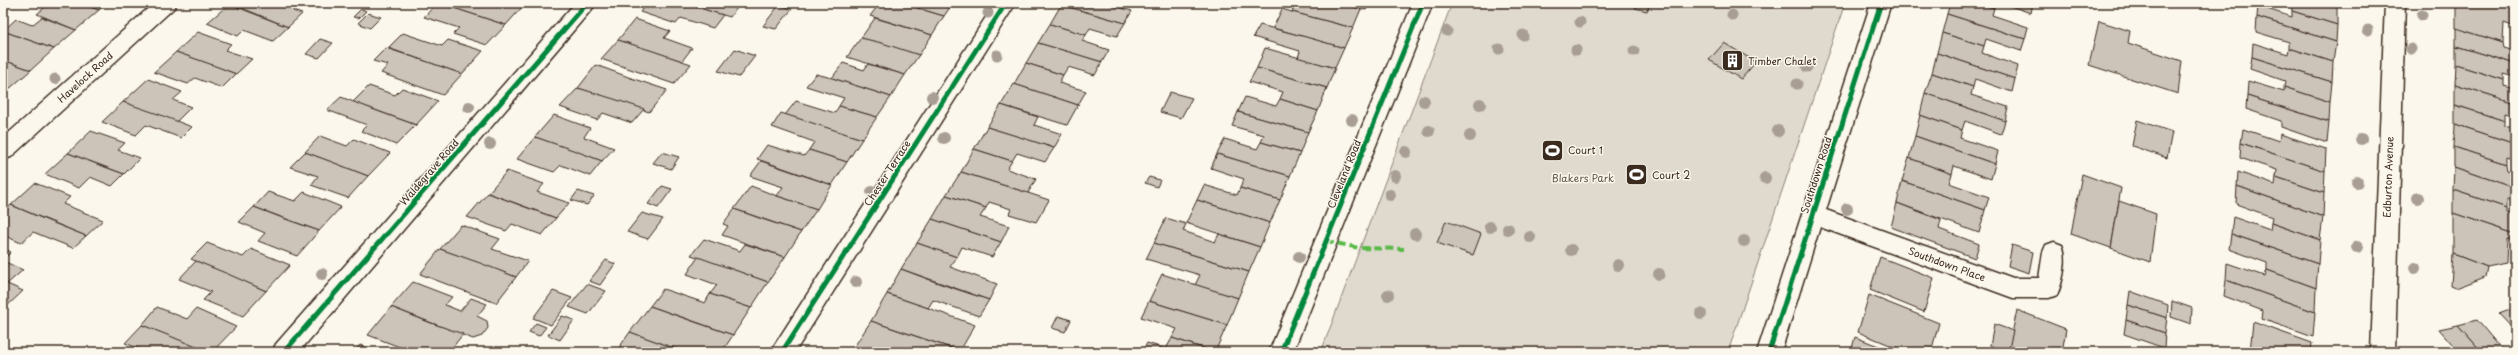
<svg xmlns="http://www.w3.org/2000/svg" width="2518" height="355" viewBox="0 0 2518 355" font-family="'Playpen Sans',sans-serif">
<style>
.green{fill:#dfd9ce;stroke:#8d8276}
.building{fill:#ccc4b9;stroke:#3b2a1e}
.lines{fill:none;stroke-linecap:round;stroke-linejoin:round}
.street-casing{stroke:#3b2a1e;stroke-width:3}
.street{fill:#fbf7ec;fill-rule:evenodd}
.quiet{stroke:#58b947;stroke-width:4;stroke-dasharray:8 4;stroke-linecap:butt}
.cycleway-casing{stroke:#fbf7ec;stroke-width:8}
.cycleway{stroke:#00873e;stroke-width:5}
.tree{fill:#a89e93}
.labels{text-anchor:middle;stroke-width:3;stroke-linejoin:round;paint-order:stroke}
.poi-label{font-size:10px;fill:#3b2a1e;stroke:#fbf7ec;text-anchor:start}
.street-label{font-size:10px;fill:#3b2a1e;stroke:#fbf7ec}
.park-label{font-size:10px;fill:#64564a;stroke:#fbf7ec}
</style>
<rect width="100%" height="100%" fill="#fbf7ec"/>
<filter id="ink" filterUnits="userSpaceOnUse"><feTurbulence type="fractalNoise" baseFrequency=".025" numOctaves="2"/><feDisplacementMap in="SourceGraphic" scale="8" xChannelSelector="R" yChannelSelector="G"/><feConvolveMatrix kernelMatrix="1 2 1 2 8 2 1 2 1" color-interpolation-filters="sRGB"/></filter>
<g filter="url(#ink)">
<polygon class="green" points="1452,3 1845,3 1728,352 1321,352"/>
<g class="building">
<polygon points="50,3 79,3 99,10 76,30 37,14"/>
<polygon points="79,3 107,3 99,10"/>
<polygon points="230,3 299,3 293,11 302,14 288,27"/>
<polygon points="437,3 439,3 506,25 487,45 453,34 459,28 424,17"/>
<polygon points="439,3 519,3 524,5 506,25"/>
<polygon points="647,3 683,3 723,15 713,28 681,18 676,24 640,12"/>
<polygon points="683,3 741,3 730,17"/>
<polygon points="880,3 901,3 944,16 932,35 870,16"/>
<polygon points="901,3 953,3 944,16"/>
<polygon points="1063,3 1104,3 1132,11 1125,23 1061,5"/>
<polygon points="1296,3 1339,3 1361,9 1353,28 1292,12"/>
<polygon points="1339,3 1370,3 1366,10"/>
<polygon points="1637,3 1648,3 1650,4 1647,11 1635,8"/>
<polygon points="1950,3 1977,3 1994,8 1992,15 2028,27 2025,39 1947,14"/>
<polygon points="1977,3 1995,3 1994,8"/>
<polygon points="2001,3 2033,3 2031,13"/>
<polygon points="2291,3 2337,5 2337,25 2292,11"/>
<polygon points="2456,3 2496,3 2515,9 2515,27 2504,23 2503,43 2456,28"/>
<polygon points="2496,3 2515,3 2515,9 2502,5"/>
<polygon points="229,4 260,16 288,27 273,41 244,30 238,36 207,23"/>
<polygon points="779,5 792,9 776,29 763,26"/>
<polygon points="1061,5 1097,15 1125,23 1117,36 1090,28 1086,35 1050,24"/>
<polygon points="2258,6 2292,17 2292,11 2337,25 2336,42 2257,17"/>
<polygon points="361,9 366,11 359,18 353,17"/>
<polygon points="1282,9 1292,12 1353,28 1344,48 1273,28"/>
<polygon points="368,13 381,17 370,28 358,23"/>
<polygon points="1947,14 2025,39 2021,51 1986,39 1984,46 1942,33"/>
<polygon points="42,17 76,30 54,49 3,31 16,19 32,25"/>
<polygon points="2257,17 2336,42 2333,62 2289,48 2289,42 2256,32"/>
<polygon points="875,18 895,24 932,35 919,55 861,38"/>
<polygon points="635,19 670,31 664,38 692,48 682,61 618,40"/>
<polygon points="2099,21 2130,31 2128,43 2182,61 2178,94 2089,65"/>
<polygon points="1050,24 1086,35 1082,41 1109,50 1102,62 1038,43"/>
<polygon points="1260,25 1306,37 1344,48 1335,68 1298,58 1300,51 1253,37"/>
<polygon points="2456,28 2503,43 2504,48 2515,51 2515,64 2456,46"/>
<polygon points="3,31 54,49 31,70 3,60 5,47"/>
<polygon points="198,32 231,44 225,50 252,59 236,74 176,52"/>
<polygon points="403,33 442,46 448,40 483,51 462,74 388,48"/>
<polygon points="1942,33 1984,46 1982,53 2018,66 2015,79 1937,53"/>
<polygon points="861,38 882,43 919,55 905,75 847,57"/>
<polygon points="320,39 333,43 319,58 306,54"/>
<polygon points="618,40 653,51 691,64 674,84 601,59"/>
<polygon points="1038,43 1076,54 1102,62 1095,75 1068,67 1063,75 1026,63"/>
<polygon points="1724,43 1756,62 1741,79 1709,60"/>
<polygon points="2253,43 2288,54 2289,48 2333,62 2332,82 2252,57"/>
<polygon points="2456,46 2515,64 2515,77 2504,74 2504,80 2456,65"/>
<polygon points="386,48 428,62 462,74 443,95 381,73 388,65 373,61"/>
<polygon points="1265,48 1335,68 1327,88 1257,68"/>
<polygon points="735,49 755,56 739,77 718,71"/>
<polygon points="176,52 210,64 236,74 222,88 195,78 188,84 154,72"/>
<polygon points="1937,53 2015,79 2012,92 1975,79 1973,87 1932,73"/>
<polygon points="2252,57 2332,82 2330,102 2284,87 2285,81 2250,69"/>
<polygon points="3,60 31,70 8,90 3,88"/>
<polygon points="843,63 864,70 868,64 905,75 891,97 832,78"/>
<polygon points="1026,63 1063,75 1059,83 1086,91 1078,105 1014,84"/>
<polygon points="596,65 631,78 667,90 649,112 578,88"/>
<polygon points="2456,65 2504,80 2504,86 2515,89 2515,103 2455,84"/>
<polygon points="1257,68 1327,88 1318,111 1280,99 1283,92 1249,82"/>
<polygon points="1932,73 1973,87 1971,95 2008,107 2005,121 1925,93"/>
<polygon points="816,74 832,78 891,97 877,117 839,106 844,98 806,86"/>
<polygon points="148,79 182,92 173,100 191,107 176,122 123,102"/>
<polygon points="2248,81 2284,92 2284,87 2330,102 2329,122 2247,96"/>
<polygon points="1014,84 1051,96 1078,105 1067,125 1001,105"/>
<polygon points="2455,84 2515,103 2515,116 2505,113 2505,121 2455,105"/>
<polygon points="369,86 395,95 402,88 438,101 416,125 353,102"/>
<polygon points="578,88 614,99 644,109 632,123 603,113 597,120 560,107"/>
<polygon points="1170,92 1192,98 1181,118 1160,112"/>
<polygon points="1925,93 2005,121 2001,134 1965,121 1962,130 1920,115"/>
<polygon points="2247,96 2329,122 2327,143 2281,127 2281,121 2246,109"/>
<polygon points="341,97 380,112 416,125 396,145 361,131 367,125 327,110"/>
<polygon points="1245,97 1276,106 1280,99 1318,111 1308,132 1238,112"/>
<polygon points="796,101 835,113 839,106 877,117 862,139 785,115"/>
<polygon points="123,102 158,114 192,127 181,138 146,125 136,135 102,122"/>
<polygon points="1001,105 1038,117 1034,125 1062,134 1054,148 987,127"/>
<polygon points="2455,105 2505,121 2505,126 2515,129 2515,144 2455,124"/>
<polygon points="1238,112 1308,132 1300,153 1261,142 1264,135 1232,126"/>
<polygon points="781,113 825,127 862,139 847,162 809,150 814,142 772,127"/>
<polygon points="554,115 590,128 584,137 614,148 602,161 535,137"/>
<polygon points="1920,115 1962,130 1960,138 1998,151 1995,164 1915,136"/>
<polygon points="2137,120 2172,132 2167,158 2132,146"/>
<polygon points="2455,124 2515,144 2515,159 2506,156 2506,164 2454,147"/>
<polygon points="987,127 1026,139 1054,148 1045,162 1017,153 1012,161 974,149"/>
<polygon points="2243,129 2279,141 2280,134 2326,149 2325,171 2241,143"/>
<polygon points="91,131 125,143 118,150 140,158 124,174 68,153"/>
<polygon points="320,136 347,146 354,139 390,153 368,176 305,152"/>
<polygon points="1915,136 1995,164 1991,179 1954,166 1952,174 1909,158"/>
<polygon points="535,137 573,150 602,161 590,176 561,165 554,172 517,159"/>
<polygon points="1225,139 1257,149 1261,142 1300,153 1290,176 1217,154"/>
<polygon points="2241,143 2325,171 2324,193 2276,177 2277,170 2240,158"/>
<polygon points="767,145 804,156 809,150 847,162 832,185 757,159"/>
<polygon points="2454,147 2506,164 2507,170 2515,173 2515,188 2454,167"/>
<polygon points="974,149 1012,161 1007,169 1036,179 1028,193 961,172"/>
<polygon points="305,152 332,162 368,176 348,198 311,185 318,176 290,167"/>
<polygon points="662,152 679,157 671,169 653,163"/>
<polygon points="68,153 102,166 124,174 112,186 90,177 79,188 45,174"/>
<polygon points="1217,154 1290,176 1280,200 1240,188 1244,179 1211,168"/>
<polygon points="1909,158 1952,174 1949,183 1989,197 1985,210 1902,181"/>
<polygon points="761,161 793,172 832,185 817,209 777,196 783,187 750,176"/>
<polygon points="2454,167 2515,188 2515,202 2507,199 2507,208 2453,190"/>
<polygon points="507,171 544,184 537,192 569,203 556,218 488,193"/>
<polygon points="961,172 1028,193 1049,200 1036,222 1009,214 1011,209 989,202 986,208 946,195"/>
<polygon points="2238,172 2275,185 2276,177 2324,193 2323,217 2237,186"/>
<polygon points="2082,174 2121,188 2111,248 2071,234"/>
<polygon points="1149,177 1160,180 1157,187 1145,183"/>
<polygon points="1902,181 1985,210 1979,233 1897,203"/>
<polygon points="35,183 70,197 63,204 103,220 86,236 11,205"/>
<polygon points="1204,185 1237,195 1240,188 1280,200 1270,223 1197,200"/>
<polygon points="662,186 672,189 658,208 648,204"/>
<polygon points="751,186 777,196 817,209 801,232 734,209"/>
<polygon points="2237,186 2323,217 2320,240 2271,223 2272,217 2236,204"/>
<polygon points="2453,190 2507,208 2508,212 2515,215 2515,234 2453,213"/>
<polygon points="578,191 594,196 587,205 571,200"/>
<polygon points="268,192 295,201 304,192 341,207 319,231 254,207"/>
<polygon points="488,193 525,207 556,218 542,235 512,224 506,231 467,217"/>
<polygon points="946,195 986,208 980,217 1009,226 1001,242 932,219"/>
<polygon points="1197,200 1270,223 1260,247 1186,223"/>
<polygon points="2119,201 2156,214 2150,262 2111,248"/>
<polygon points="1897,203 1941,220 1939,229 1979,244 1975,258 1891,227"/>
<polygon points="11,205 46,220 86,236 73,248 33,232 21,243 3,235 3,212"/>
<polygon points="254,207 280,217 319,231 297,256 258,241 265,233 239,222"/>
<polygon points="734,209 762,219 801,232 785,257 722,235 728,226 723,224"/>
<polygon points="642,213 663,219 648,239 627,232"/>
<polygon points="2453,213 2515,234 2515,240 2508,238 2507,263 2487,267 2453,254"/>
<polygon points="2233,217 2270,230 2271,223 2320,240 2318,264 2231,234"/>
<polygon points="1166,218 1186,224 1183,231 1215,242 1219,234 1260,247 1249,272 1154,243"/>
<polygon points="932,219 1001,242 992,257 962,247 957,257 917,243"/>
<polygon points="1446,221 1481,234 1473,255 1437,243"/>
<polygon points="461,225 500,239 492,249 528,261 516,277 440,249"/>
<polygon points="2231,234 2318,264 2316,288 2267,270 2267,263 2229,249"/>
<polygon points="704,239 740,251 745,244 785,257 768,282 691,255"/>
<polygon points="207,243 243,257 251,249 290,265 266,291 191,259"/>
<polygon points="917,243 957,257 950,267 997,284 989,300 901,269"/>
<polygon points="1154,243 1249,272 1238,298 1195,285 1200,275 1146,259"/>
<polygon points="2012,245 2033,252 2029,273 2008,266"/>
<polygon points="3,248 11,252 3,260"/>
<polygon points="440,249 480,263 516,277 496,303 420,274"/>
<polygon points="2453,254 2487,267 2485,277 2456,288 2451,286"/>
<polygon points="698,257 729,268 768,282 751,308 710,294 717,285 687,274"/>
<polygon points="1880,257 1934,278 1924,312 1870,290"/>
<polygon points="606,260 615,264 600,285 589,281"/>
<polygon points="3,261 23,270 7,284 3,282"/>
<polygon points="196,261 228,274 266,291 243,316 203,300 211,292 179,279"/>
<polygon points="2227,263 2265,276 2267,270 2316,288 2315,312 2226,280"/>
<polygon points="901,269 941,284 989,300 979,316 933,300 928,308 887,294"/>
<polygon points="1162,274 1238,298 1227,325 1149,301"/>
<polygon points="2226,280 2315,312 2313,337 2262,319 2263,311 2224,296"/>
<polygon points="3,282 23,291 6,307 3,305"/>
<polygon points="413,282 452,297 445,305 460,311 471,298 487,304 477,316 487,321 488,328 482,336 473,339 391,307"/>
<polygon points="587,284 606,291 588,314 569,307"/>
<polygon points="663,289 705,303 710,294 751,308 733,335 650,306"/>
<polygon points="553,291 572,298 551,325 533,318"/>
<polygon points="2130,291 2168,305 2167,318 2128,305"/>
<polygon points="887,294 928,308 975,325 960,351 871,321"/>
<polygon points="1869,295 1939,323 1931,352 1907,352 1858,332"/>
<polygon points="1149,301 1227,325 1215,352 1172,338 1177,329 1141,317"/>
<polygon points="2172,301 2192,308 2191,324 2171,317"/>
<polygon points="2128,305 2167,318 2165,333 2126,320"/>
<polygon points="650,306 692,321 733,335 722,352 684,352 630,332"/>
<polygon points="157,307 187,319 196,309 236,327 212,352 208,352 142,325"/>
<polygon points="391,307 431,323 463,334 449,352 413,352 368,335"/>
<polygon points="2515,308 2515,331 2499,314"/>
<polygon points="2017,310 2066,329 2062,352 2008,352"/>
<polygon points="562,316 574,320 560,340 548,335"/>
<polygon points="1058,316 1071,320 1065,332 1052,328"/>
<polygon points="2126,320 2165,333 2164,348 2124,334"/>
<polygon points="2477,320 2503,351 2515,348 2515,352 2482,352 2458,325"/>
<polygon points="871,321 912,335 960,351 869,352 854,347"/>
<polygon points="2253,322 2312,343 2311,352 2250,352"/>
<polygon points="536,323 546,327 539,336 529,332"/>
<polygon points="1994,324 2013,331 2008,352 1989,352"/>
<polygon points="142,325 170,336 208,352 148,352 125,343"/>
<polygon points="2458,325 2482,352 2459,352 2439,329"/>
<polygon points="630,332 674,348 684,352 616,352"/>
<polygon points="1855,337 1894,352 1851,352"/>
<polygon points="1172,338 1214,352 1142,352 1147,343 1166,349"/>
<polygon points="360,345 377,352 354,352"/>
<polygon points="854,347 869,352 851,352"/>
</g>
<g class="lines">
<defs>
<g id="street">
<polygon points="154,3 177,3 174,8 11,157 3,160 3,138"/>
<polygon points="575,3 597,3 299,352 272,352 276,344"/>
<polygon points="995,3 1016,3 795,352 770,352"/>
<polygon points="1413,3 1433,3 1293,352 1269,352"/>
<path d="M1871,3H1891L1826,210L2013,278H2039L2043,252L2046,245L2054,242L2062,245C2068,258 2063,282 2057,295L2049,298H2013L1820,227L1781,352H1757Z"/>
<polygon points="2385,3 2405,3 2395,352 2371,352"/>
</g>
</defs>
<use href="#street" class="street-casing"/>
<use href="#street" class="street"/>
<polyline class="quiet" points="1326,241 1359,248 1404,249"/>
<defs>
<g id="cycleway">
<polyline points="284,352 587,3"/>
<polyline points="782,352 1006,3"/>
<polyline points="1281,352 1423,3"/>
<polyline points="1769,352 1881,3"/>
</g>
</defs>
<use href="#cycleway" class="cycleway-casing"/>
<use href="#cycleway" class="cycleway"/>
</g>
<g class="tree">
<circle cx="988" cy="13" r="5.5"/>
<circle cx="1732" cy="15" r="5.5"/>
<circle cx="2422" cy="15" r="5.5"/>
<circle cx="1580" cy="22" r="5.5"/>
<circle cx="2368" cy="30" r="5.5"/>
<circle cx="1447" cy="31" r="5.5"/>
<circle cx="1523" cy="35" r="5.5"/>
<circle cx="1499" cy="49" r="5.5"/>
<circle cx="2411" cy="49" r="5.5"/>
<circle cx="1576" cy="50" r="5.5"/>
<circle cx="1634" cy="51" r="5.5"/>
<circle cx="997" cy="55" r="5.5"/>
<circle cx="1807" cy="67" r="5.5"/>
<circle cx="55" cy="79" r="5.5"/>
<circle cx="1797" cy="84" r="5.5"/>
<circle cx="932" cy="97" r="6"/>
<circle cx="1424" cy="101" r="6"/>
<circle cx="1480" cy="104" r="6"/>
<circle cx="469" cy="107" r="6"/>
<circle cx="1352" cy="120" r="6"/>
<circle cx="1429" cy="131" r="6"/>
<circle cx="1778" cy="131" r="6"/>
<circle cx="1470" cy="136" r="6"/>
<circle cx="944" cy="138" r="6"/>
<circle cx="2361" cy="139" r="6"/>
<circle cx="490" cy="144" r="6"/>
<circle cx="1406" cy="152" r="6"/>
<circle cx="1395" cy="176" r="6"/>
<circle cx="1765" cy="178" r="6"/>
<circle cx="2357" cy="182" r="6"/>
<circle cx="872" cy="192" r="6"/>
<circle cx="1390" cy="195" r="6"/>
<circle cx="2418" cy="198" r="6"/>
<circle cx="1847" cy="209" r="6"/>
<circle cx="1490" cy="227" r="6"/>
<circle cx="1508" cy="229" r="6"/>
<circle cx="1415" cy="234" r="6"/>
<circle cx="1530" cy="237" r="6"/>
<circle cx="1744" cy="241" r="6"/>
<circle cx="2357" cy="247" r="6"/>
<circle cx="1571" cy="250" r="6"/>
<circle cx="1299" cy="257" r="6"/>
<circle cx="1618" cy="265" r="6"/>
<circle cx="2415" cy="268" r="6"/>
<circle cx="322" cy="274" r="6"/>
<circle cx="1659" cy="274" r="6"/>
<circle cx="856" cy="282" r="6"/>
<circle cx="1388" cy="295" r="6"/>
<circle cx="1701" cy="314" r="6"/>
</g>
</g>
<defs>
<symbol id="building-square" viewBox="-11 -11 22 22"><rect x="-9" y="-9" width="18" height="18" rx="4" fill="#3b2a1e" stroke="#fbf7ec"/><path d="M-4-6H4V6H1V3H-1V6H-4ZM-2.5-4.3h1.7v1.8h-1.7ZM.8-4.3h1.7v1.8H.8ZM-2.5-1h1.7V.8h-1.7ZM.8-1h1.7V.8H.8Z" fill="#fff"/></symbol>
<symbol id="stadium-square" viewBox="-11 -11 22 22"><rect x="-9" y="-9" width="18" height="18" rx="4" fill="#3b2a1e" stroke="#fbf7ec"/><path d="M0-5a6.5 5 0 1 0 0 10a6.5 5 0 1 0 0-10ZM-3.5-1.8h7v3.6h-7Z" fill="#fff"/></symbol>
</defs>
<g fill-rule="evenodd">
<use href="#building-square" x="1720" y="48" width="25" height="25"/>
<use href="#stadium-square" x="1540" y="138" width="25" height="25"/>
<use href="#stadium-square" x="1624" y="162" width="25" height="25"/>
</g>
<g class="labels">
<g class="poi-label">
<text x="1748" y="65">Timber Chalet</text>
<text x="1568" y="154">Court 1</text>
<text x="1652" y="179">Court 2</text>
</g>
<g class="street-label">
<text transform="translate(85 77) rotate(-42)" y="4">Havelock Road</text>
<text transform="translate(429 172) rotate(-49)" y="4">Waldegrave Road</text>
<text transform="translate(887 173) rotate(-57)" y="4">Chester Terrace</text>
<text transform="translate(1344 174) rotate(-68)" y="4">Cleveland Road</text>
<text transform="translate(1816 175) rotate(-72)" y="4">Southdown Road</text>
<text transform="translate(2388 177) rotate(-88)" y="4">Edburton Avenue</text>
<text transform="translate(1947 264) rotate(20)" y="4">Southdown Place</text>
</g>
<g class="park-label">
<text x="1583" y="182">Blakers Park</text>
</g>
</g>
<rect width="2518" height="355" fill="none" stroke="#fbf7ec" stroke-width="16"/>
<rect x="8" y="8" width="2502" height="339" fill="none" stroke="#3b2a1e" stroke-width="1.5" filter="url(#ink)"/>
</svg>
